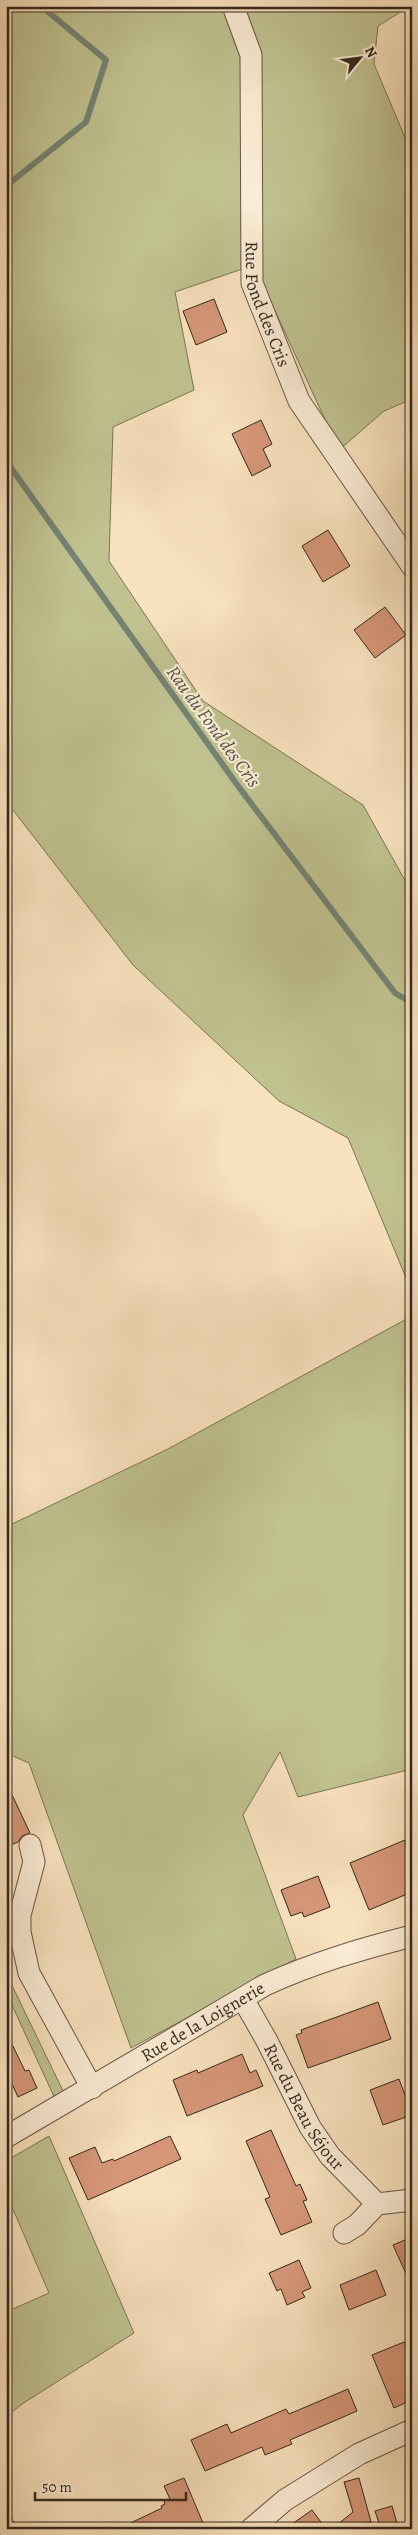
<svg xmlns="http://www.w3.org/2000/svg" width="418" height="2535" viewBox="0 0 418 2535" font-family="Alegreya,serif">
<style>
.green{fill:#c0c290;stroke:#7a7556}
.lines{fill:none;stroke-linecap:round;stroke-linejoin:round}
.stream{stroke:#748372;stroke-width:6}
.building{fill:#d69778;stroke:#34281c}
.minor-casing{stroke:#655645;stroke-width:23}
.minor{stroke:#fbecd5;stroke-width:21}
.labels{text-anchor:middle;stroke-width:4.5;stroke-linejoin:round;paint-order:stroke}
.street-label{font-size:18px;fill:#34281c;stroke:#fbecd5}
.water-label{font-size:19px;font-style:italic;fill:#545547;stroke:#fbecd5}
</style>
<rect width="100%" height="100%" fill="#f9e2bf"/>
<filter id="stains"><feTurbulence type="fractalNoise" baseFrequency=".004" numOctaves="4"/><feColorMatrix values="0 0 0 0 .2 0 0 0 0 .09 0 0 0 0 .02 0 0 0 .5 -.17"/></filter>
<radialGradient id="worn" r=".72"><stop offset=".6" stop-color="#630" stop-opacity="0"/><stop offset="1" stop-color="#630" stop-opacity=".3"/></radialGradient>
<g class="green">
<polygon points="6,6 410,6 378,26 374,64 412,154 412,399 384,411 339,450 254,265 175,292 194,390 113,427 109,561 203,701 363,805 412,893 412,1292 348,1138 279,1101 133,965 6,801"/>
<polygon points="412,1316 412,1769 298,1797 280,1752 243,1815 296,1959 131,2048 29,1763 6,1753 6,1527 168,1449"/>
<polygon points="6,1973 64,2093 56,2101 6,1992"/>
<polygon points="49,2136 134,2333 22,2404 6,2417 6,2312 49,2293 6,2193 6,2161"/>
<polygon points="6,2500 16,2529 6,2529"/>
</g>
<g class="lines">
<g class="stream">
<polyline points="6,186 86,122 106,60 41,6"/>
<polyline points="6,455 9,465 238,786 395,993 412,1003"/>
</g>
</g>
<g class="building">
<polygon points="214,299 227,332 196,345 183,311"/>
<polygon points="261,420 272,444 263,449 271,466 252,476 232,434"/>
<polygon points="328,530 350,566 323,582 302,546"/>
<polygon points="385,607 406,635 375,658 354,630"/>
<polygon points="6,1782 30,1833 22,1836 18,1842 6,1847"/>
<polygon points="405,1840 407,1846 412,1844 412,1892 369,1910 350,1863"/>
<polygon points="318,1876 330,1907 304,1917 302,1912 291,1916 281,1890"/>
<polygon points="378,2002 391,2039 308,2068 296,2035 302,2033 301,2030"/>
<polygon points="6,2032 25,2071 29,2070 37,2088 18,2097 6,2071"/>
<polygon points="242,2054 250,2073 256,2070 263,2086 187,2116 173,2080 197,2070 198,2073"/>
<polygon points="399,2079 405,2095 412,2093 412,2115 383,2125 370,2090"/>
<polygon points="271,2130 296,2186 300,2184 307,2200 303,2201 312,2222 281,2235 265,2199 270,2197 246,2141"/>
<polygon points="170,2136 181,2159 88,2200 69,2158 95,2147 102,2163 113,2159 114,2161"/>
<polygon points="412,2237 412,2287 393,2245"/>
<polygon points="299,2260 311,2288 302,2292 305,2297 287,2305 281,2289 277,2291 269,2273"/>
<polygon points="376,2270 386,2295 349,2310 340,2285"/>
<polygon points="404,2342 408,2350 412,2348 412,2400 394,2408 372,2355"/>
<polygon points="348,2389 357,2411 290,2440 292,2444 265,2455 262,2447 205,2471 191,2440 227,2424 231,2433 286,2409 289,2414"/>
<polygon points="184,2478 203,2523 189,2529 118,2529 162,2508 161,2506 165,2504 164,2501 170,2499 164,2486"/>
<polygon points="359,2478 371,2522 345,2529 332,2529 353,2512 344,2482"/>
<polygon points="392,2506 397,2523 381,2529 375,2511"/>
<polygon points="312,2510 326,2529 285,2529"/>
</g>
<g class="lines">
<defs>
<g id="minor">
<path id="s1" d="M233,6L251,55L252,283L299,401L412,566"/>
<polyline points="30,1845 34,1862 20,1915 20,1932 29,1973 92,2088"/>
<path id="s2" d="M243,1999L267,2041L310,2127L330,2156L377,2204"/>
<path id="s3" d="M6,2137L265,1985C313,1963 361,1949 412,1936"/>
<polyline points="344,2233 357,2225 377,2204 412,2200"/>
<polyline points="251,2529 285,2500 359,2454 412,2430"/>
</g>
</defs>
<use href="#minor" class="minor-casing"/>
<use href="#minor" class="minor"/>
</g>
<g class="labels">
<g class="street-label">
<text dy="6" stroke="none"><textPath href="#s1" startOffset="304">Rue Fond des Cris</textPath></text>
<text dy="6" stroke="none"><textPath href="#s3" startOffset="228">Rue de la Loignerie</textPath></text>
<text dy="6" stroke="none"><textPath href="#s2" startOffset="124">Rue du Beau Séjour</textPath></text>
</g>
<g class="water-label">
<text transform="translate(214 726) rotate(54)" y="7">Rau du Fond des Cris</text>
</g>
</g>
<rect width="418" height="2535" fill="none" stroke="#f9e2bf" stroke-width="25"/>
<rect x="8" y="8" width="403" height="2520" fill="none" stroke="#34281c" stroke-width="2.5"/>
<rect x="12" y="12" width="393" height="2510" fill="none" stroke="#34281c"/>
<g transform="translate(360 58) rotate(61)" stroke="#fbecd5" stroke-width="4" paint-order="stroke">
<path d="M0-4L9 19L0 12L-9 19Z" fill="#34281c"/>
<text y="-8" font-size="14" font-weight="bold" text-anchor="middle" fill="#34281c">N</text>
</g>
<path d="M35 2492v8h151v-8" fill="none" stroke="#34281c" stroke-width="2.5"/>
<text x="42" y="2492" font-size="15" fill="#34281c" stroke="#fbecd5" stroke-width="4" paint-order="stroke">50 m</text>
<rect width="100%" height="100%" filter="url(#stains)"/>
<rect width="100%" height="100%" fill="url(#worn)"/>
</svg>
